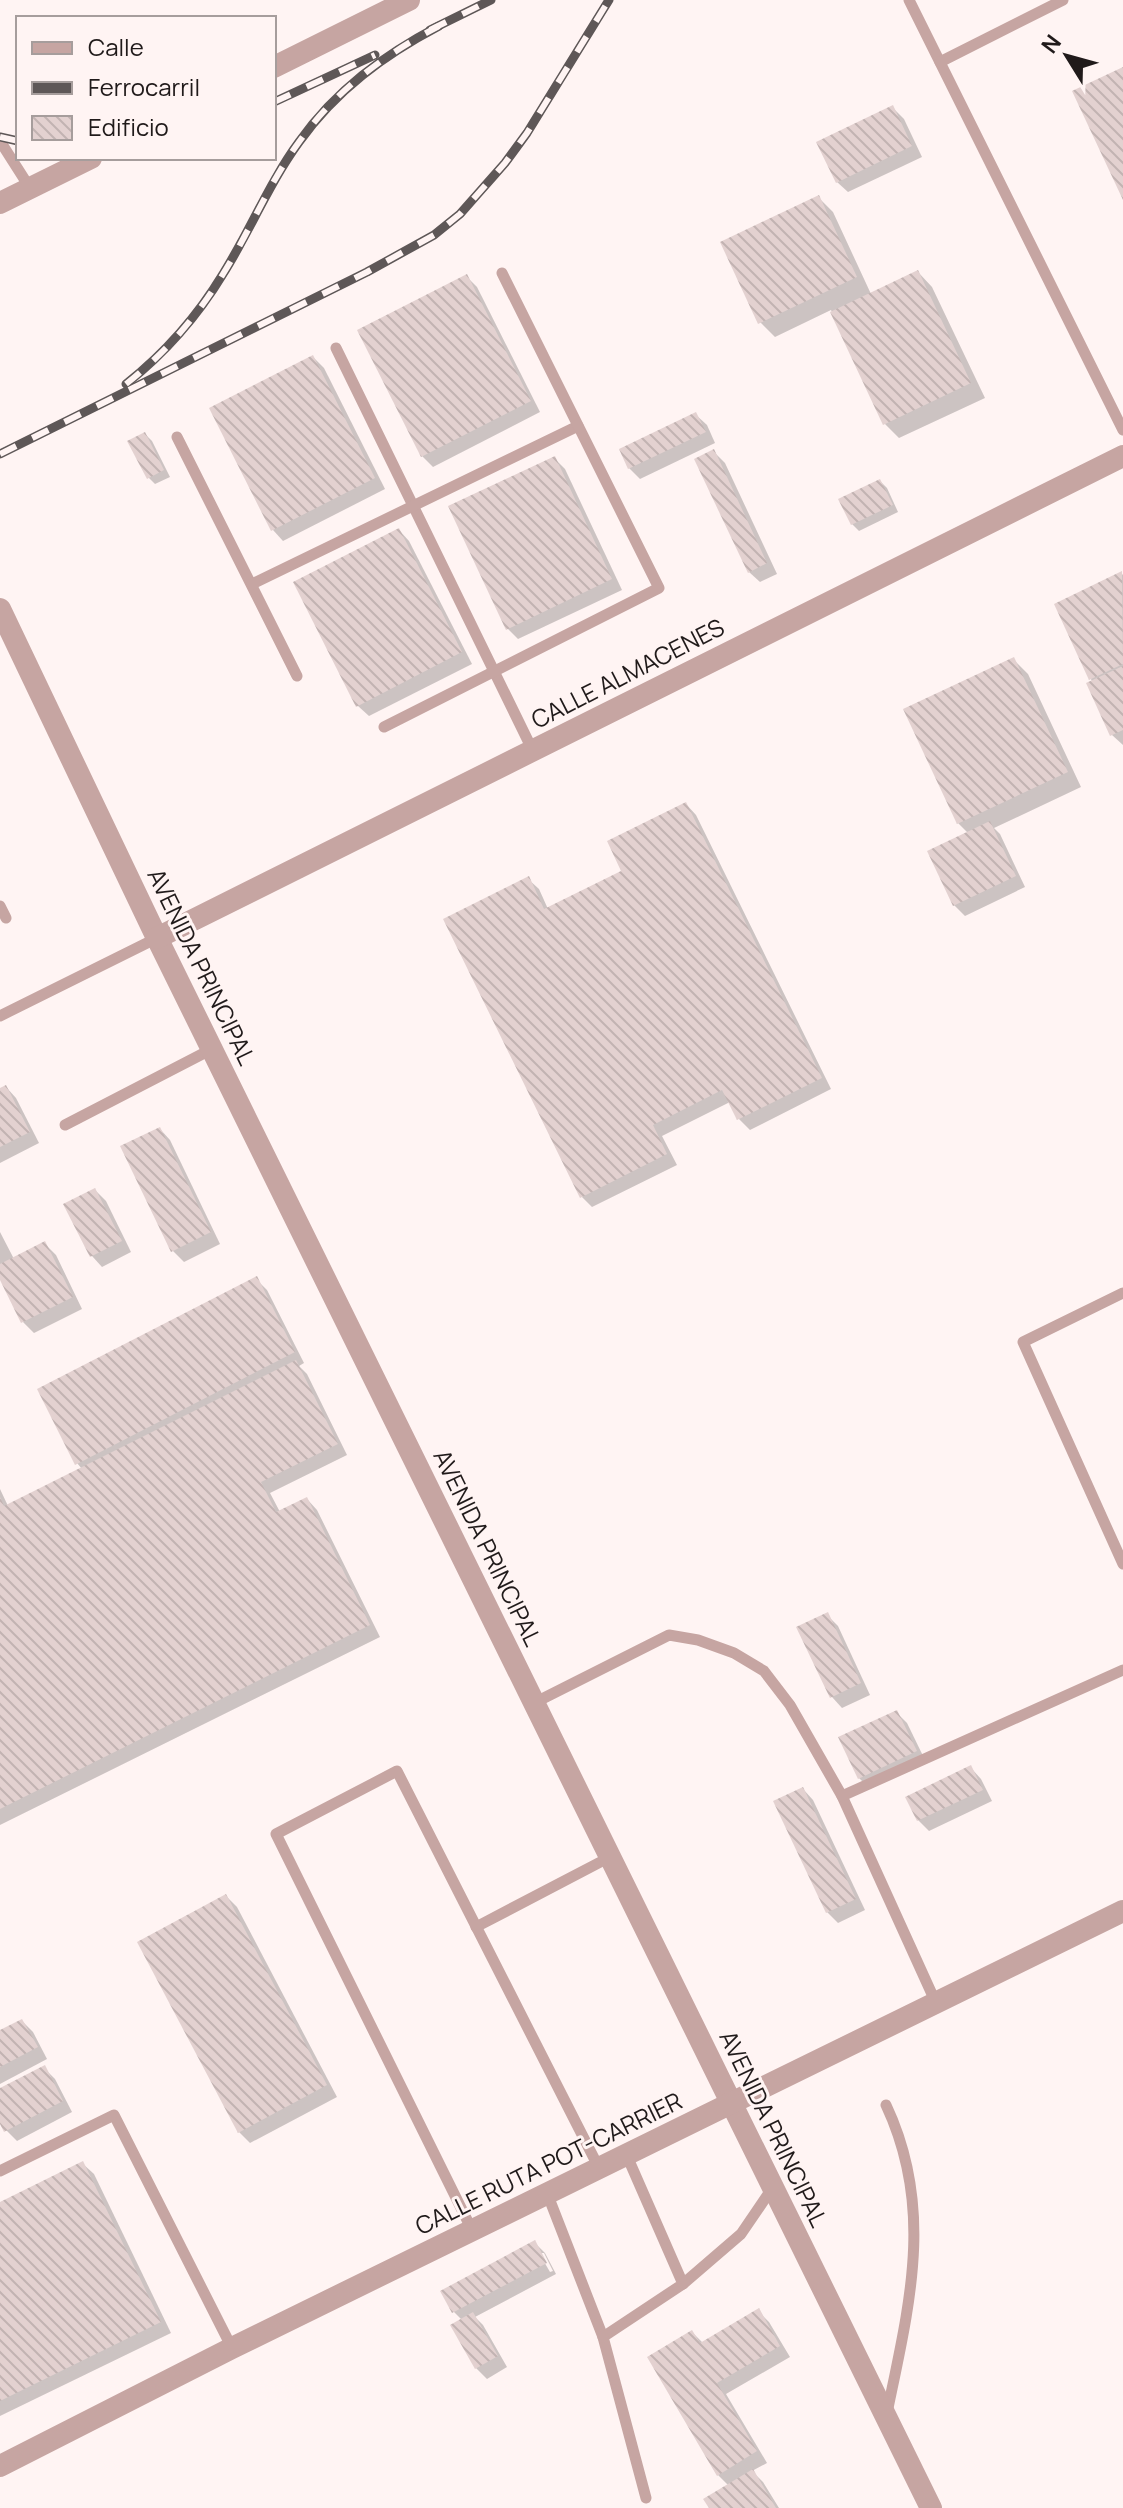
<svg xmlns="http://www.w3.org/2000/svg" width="1123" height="2508" viewBox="0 0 1123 2508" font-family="Manrope,sans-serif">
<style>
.shadow{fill:#0003;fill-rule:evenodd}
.building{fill:url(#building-back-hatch)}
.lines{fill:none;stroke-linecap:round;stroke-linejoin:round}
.lane{stroke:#c6a5a2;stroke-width:11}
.street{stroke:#c6a5a2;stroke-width:22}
.rail-casing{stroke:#5e5757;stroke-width:9}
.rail{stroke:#fff4f3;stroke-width:6;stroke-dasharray:18;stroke-linecap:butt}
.labels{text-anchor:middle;stroke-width:6;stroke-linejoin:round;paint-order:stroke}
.street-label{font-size:24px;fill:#201a1a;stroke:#fff4f3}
</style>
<defs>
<pattern id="building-back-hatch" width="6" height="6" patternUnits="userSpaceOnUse" patternTransform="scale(2)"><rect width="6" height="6" fill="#e3d1d0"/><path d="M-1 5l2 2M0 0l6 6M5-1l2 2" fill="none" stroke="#c2b3b2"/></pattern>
</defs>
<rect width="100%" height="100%" fill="#fff4f3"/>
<g class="shadow">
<polygon points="893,108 904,119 922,157 848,192 837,182"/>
<polygon points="818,197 833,212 871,294 918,272 932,287 985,398 899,438 885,424 831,310 775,337 760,322"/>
<polygon points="466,276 477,287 540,412 433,467 422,456"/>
<polygon points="313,357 324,368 385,489 283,541 273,530"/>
<polygon points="696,415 707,425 715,443 640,479 629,468"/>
<polygon points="145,434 152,441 170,477 155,484 148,477"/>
<polygon points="714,452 725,463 777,574 760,582 749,572"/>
<polygon points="554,458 565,469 622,590 518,639 507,628"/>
<polygon points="880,481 887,488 898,512 859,531 852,524"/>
<polygon points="399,530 409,541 472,664 369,716 358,706"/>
<polygon points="1122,574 1123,575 1123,745 1112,735 1091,679"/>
<polygon points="1013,659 1028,674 1081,787 994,828 1000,834 1025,887 965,916 954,905 969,834 958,823"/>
<polygon points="686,804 696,815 831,1089 750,1130 739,1119 730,1102 662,1136 677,1165 592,1207 581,1196 528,879 539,889 548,909 624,872"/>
<polygon points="6,1087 16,1098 39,1143 0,1163 0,1090"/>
<polygon points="160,1129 170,1140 220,1244 184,1262 173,1251"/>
<polygon points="95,1190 106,1201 131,1252 102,1267 92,1256"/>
<polygon points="0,1232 14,1259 45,1244 56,1255 82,1309 34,1333 23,1322 0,1275"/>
<polygon points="256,1279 267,1290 304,1363 299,1366 307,1374 347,1455 270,1493 280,1512 307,1499 317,1510 380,1637 0,1825 0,1489 8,1506 82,1469 77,1463"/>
<polygon points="827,1615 838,1626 870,1695 842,1708 832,1697"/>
<polygon points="896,1712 907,1723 926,1762 870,1789 859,1778"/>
<polygon points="971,1768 981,1779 992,1801 929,1831 918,1820"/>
<polygon points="803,1789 813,1800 865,1910 838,1923 827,1912"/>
<polygon points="226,1896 237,1907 337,2097 250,2143 239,2132"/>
<polygon points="22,2021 33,2032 47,2059 0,2084 0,2033"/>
<polygon points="44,2068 55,2079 72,2112 17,2141 6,2130 0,2119 0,2090"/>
<polygon points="83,2164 94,2174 171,2333 0,2416 0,2204"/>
<path d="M535,2243L545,2253L556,2274L475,2317L483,2325L507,2367L487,2379L476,2368L462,2320L454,2312L443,2292ZM539,2253H544L553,2271L550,2272Z"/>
<polygon points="758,2311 769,2322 790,2357 726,2394 767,2463 752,2471 763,2482 779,2508 711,2508 729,2486 718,2475 692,2332 704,2344"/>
</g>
<g class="building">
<polygon points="1123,67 1123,200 1072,91"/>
<polygon points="893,105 912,146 836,183 816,142"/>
<polygon points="819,195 857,277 758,324 720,242"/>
<polygon points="918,270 971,383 883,425 830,312"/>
<polygon points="467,274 531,401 421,457 357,330"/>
<polygon points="313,355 375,478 271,531 209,408"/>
<polygon points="696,412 706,432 628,469 619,449"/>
<polygon points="145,432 164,470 147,479 127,441"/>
<polygon points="714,449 767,563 748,573 694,459"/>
<polygon points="555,456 612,579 506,630 448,506"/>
<polygon points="880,479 893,505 851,525 838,499"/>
<polygon points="399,528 462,652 356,707 293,582"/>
<polygon points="1122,571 1123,664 1089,680 1054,604"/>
<polygon points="1014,657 1068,772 957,824 903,709"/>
<polygon points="1123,666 1123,730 1110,736 1086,683"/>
<polygon points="686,802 822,1078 737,1120 722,1090 653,1125 667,1154 580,1198 443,919 529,876 544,909 621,871 607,841"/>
<polygon points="990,821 1016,876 953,906 927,851"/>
<polygon points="6,1085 30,1132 0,1147 0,1088"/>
<polygon points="160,1127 211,1232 171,1252 120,1146"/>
<polygon points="95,1188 122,1241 90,1257 63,1204"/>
<polygon points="45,1241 73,1297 21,1323 0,1280 0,1264"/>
<polygon points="257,1276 295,1352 75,1465 37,1389"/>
<polygon points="296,1360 338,1444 261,1482 276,1512 307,1497 370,1625 0,1809 0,1497 4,1506"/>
<polygon points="828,1612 861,1683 830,1698 796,1627"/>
<polygon points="897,1710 917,1751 858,1779 838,1737"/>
<polygon points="971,1765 983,1790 917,1821 905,1797"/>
<polygon points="803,1787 856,1899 826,1913 773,1801"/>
<polygon points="226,1894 327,2085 238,2133 137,1942"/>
<polygon points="22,2019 38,2047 0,2067 0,2030"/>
<polygon points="45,2065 63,2101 4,2132 0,2124 0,2088"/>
<polygon points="83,2161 161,2322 0,2401 0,2202"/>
<polygon points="535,2240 547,2263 452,2313 440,2291"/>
<polygon points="759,2308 780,2346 717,2383 757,2451 717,2476 647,2357 692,2330 700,2343"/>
<polygon points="473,2312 498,2356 475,2369 450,2325"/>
<polygon points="753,2469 776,2508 709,2508 703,2499"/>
</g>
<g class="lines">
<g class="lane">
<polyline points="909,0 1123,430"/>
<polyline points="940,62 1063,0"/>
<polyline points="0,141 30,188"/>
<polyline points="336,348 533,751"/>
<polyline points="177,437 297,676"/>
<polyline points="252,584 578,426"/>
<polyline points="384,727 659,588 502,273"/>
<polyline points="0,906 6,918"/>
<polyline points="0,1016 157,938"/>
<polyline points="65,1125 212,1049"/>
<polyline points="1123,1293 1023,1342 1123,1564"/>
<polyline points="534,1703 669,1635 698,1640 734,1653 764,1671 790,1705 842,1796 936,2003"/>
<polyline points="842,1796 1123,1670"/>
<polyline points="476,1927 610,1857"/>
<path d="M886,2105C935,2209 909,2306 887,2413"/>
<polyline points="627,2156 683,2284 603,2337 646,2498"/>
<polyline points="0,2171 114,2115 232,2348"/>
<polyline points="547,2193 603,2337"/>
<polyline points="472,2230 276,1834 397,1771 599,2168"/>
<polyline points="683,2284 741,2234 773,2187"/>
</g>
<g class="street">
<polyline points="274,67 409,0"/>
<polyline points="0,203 91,158"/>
<polyline points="0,609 157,938 931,2508"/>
<polyline points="157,938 1123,456"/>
<polyline points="0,2466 232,2348 1123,1911"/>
</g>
<defs>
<g id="rail">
<polyline points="430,30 491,0"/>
<polyline points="274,102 375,55"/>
<polyline points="0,137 18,141"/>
<path d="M126,384C165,353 197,317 223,274C250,231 269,183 299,142C336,90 384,55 439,26"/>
<polyline points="0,454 367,272 434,235 460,214 505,163 527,133 609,0"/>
</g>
</defs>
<use href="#rail" class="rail-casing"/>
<use href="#rail" class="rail"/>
</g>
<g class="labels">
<g class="street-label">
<text transform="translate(628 674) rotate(-27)" y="8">CALLE ALMACENES</text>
<text transform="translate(201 967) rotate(64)" y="8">AVENIDA PRINCIPAL</text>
<text transform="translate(487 1548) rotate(64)" y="8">AVENIDA PRINCIPAL</text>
<text transform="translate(773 2129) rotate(64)" y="8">AVENIDA PRINCIPAL</text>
<text transform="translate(549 2164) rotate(-26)" y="8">CALLE RUTA POT-CARRIER</text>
</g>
</g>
<rect x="16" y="16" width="260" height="144" fill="#fff4f3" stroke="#a69d9c" stroke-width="2"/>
<rect x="32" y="42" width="40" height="12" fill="#c6a5a2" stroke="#a69d9c" stroke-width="2"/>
<text x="88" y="56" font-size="24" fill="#201a1a">Calle</text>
<rect x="32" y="82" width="40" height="12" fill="#5e5757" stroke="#a69d9c" stroke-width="2"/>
<text x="88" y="96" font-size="24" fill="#201a1a">Ferrocarril</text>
<rect x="32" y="116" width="40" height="24" fill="url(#building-back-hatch)" stroke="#a69d9c" stroke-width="2"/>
<text x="88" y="136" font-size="24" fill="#201a1a">Edificio</text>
<g transform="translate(1067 56) rotate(307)" stroke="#fff4f3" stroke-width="6" paint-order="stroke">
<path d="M0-6L14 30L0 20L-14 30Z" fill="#201a1a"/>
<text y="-12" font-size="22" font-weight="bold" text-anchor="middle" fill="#201a1a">N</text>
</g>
</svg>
